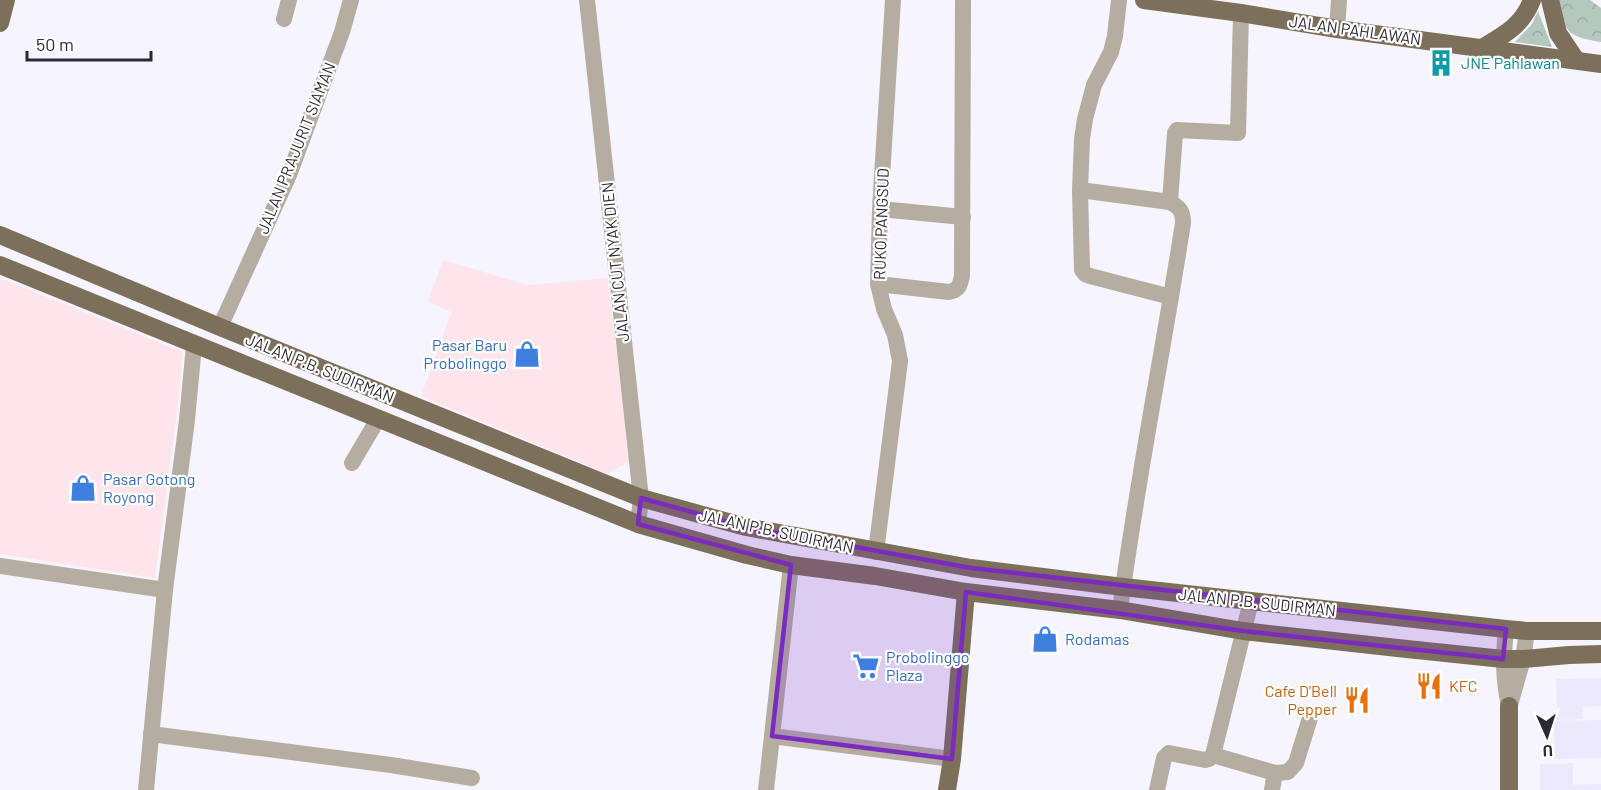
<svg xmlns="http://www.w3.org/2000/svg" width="1601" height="790" viewBox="0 0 1601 790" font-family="Barlow,sans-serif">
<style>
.commercial{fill:#fee4eb}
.built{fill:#ece9fc}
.park{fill:url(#park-crowns)}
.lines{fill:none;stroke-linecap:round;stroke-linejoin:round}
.minor{stroke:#b4ada0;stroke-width:16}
.major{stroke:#7c705a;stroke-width:18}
.marked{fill:#7b2cbf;fill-opacity:0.2;stroke:#7b2cbf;stroke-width:4.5;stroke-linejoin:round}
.labels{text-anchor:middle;stroke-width:4.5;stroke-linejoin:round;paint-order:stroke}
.street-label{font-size:16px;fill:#2b2933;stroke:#fff}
.culture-label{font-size:16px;fill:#0d838f;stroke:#fff;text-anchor:start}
.shop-label{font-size:16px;fill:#366cbe;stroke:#fff;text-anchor:start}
.food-label{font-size:16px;fill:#c56008;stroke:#fff;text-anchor:start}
</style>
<defs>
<pattern id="park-crowns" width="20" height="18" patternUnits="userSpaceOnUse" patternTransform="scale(1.5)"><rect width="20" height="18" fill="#b5c8bd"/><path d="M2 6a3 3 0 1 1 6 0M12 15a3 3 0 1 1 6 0" fill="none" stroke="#9caca3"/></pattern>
</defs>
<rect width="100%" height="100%" fill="#f6f4fe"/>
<g class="commercial">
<polygon points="443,260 528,285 607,278 632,459 608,474 421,396 452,312 428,302"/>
<polygon points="0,278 183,352 177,412 155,578 0,554"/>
</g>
<g class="built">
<polygon points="1601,678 1601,706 1582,707 1583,719 1557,720 1556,679"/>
<polygon points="1601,720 1601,758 1555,759 1554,721"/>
<polygon points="1573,763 1573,785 1601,784 1601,790 1540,790 1540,764"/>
</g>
<g class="park">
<path d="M1555,0H1590L1601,8V42C1565,36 1567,32 1555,0Z"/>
<polygon points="1538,11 1552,47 1515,42 1532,24"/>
</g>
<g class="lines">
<g class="minor">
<polyline points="587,0 641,498 638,524"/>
<polyline points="1119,0 1115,36 1111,52 1094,85 1085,119 1082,139 1080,190 1082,270 1085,274 1090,276 1171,297"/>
<polyline points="284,19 289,0"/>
<polyline points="1337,29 1339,0"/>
<path d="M1080,190L1170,202C1180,208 1183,211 1183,223C1163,352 1137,480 1120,610"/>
<polyline points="1170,202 1175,133 1177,130 1238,133 1241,13"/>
<polyline points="880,209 963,217"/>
<path d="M878,284L949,292C959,290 960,285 962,276L963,0"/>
<polyline points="220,327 289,175 342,32 351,0"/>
<polyline points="352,463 378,419"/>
<polyline points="876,552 900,361 895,335 884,309 878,284 880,209 893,0"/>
<polyline points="0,566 165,590"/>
<path d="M1506,629C1503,659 1503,677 1509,706"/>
<polyline points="1510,705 1523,659 1527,631"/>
<polyline points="151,734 391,765 472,778"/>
<polyline points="772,736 952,759"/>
<polyline points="1213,755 1275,773 1288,772 1296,763 1310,718"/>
<polyline points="146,790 165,590 187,420 194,345"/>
<polyline points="766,790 791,565"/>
<polyline points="1157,790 1164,758 1169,753 1205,760 1209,759 1213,755 1251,601"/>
<polyline points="1272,790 1275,773"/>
</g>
<g class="major">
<polyline points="1144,0 1241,13 1337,29 1601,64"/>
<polyline points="1550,0 1558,33 1576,60"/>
<polyline points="0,23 6,0"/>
<path d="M1482,48C1504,35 1522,26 1532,0"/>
<polyline points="0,235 220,327 641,498 746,527 971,568 1123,587 1506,629 1527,631 1601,631"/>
<polyline points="0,265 638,524 747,555 791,565 875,576 966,592 1120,610 1243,631 1407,649 1503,659 1523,659 1569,655 1601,654"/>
<polyline points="947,790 952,759 966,592"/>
<polyline points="1509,790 1509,706"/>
</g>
</g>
<path class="marked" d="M641,498L746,527L971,568L1506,629L1503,659L1243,631L966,592L952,759L772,736L791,565L638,524Z"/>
<defs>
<symbol id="building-bare" viewBox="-9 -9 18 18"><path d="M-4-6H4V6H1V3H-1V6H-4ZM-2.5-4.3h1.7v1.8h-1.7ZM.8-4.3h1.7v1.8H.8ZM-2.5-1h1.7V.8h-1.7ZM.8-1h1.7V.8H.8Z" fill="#0f9aa8" stroke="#fff" stroke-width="2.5" paint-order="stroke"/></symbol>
<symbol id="shop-bare" viewBox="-9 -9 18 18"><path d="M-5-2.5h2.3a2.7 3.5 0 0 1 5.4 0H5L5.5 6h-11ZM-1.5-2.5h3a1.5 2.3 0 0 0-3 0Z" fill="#3f7fe0" stroke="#fff" stroke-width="2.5" paint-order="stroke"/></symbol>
<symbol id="supermarket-bare" viewBox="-9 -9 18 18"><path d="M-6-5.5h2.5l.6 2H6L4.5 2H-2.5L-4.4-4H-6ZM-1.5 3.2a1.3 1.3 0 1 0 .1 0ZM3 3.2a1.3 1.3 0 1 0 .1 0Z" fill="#3f7fe0" stroke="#fff" stroke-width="2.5" paint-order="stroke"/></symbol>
<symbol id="restaurant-bare" viewBox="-9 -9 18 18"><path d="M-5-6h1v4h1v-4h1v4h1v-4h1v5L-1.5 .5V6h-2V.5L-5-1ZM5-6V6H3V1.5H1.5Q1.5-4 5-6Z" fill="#e8710a" stroke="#fff" stroke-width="2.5" paint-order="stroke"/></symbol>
</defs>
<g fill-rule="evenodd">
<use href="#building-bare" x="1422" y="44" width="38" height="38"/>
<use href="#shop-bare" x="508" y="335" width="38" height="38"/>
<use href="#shop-bare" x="64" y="469" width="38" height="38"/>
<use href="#shop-bare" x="1026" y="620" width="38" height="38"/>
<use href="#supermarket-bare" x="847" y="647" width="38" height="38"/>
<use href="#restaurant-bare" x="1410" y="667" width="38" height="38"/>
<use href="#restaurant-bare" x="1338" y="681" width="38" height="38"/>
</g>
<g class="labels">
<g class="street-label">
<text transform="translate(1355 30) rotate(8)" y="6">JALAN PAHLAWAN</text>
<text transform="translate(296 148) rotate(-68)" y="6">JALAN PRAJURIT SIAMAN</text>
<text transform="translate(881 224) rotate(-88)" y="6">RUKO PANGSUD</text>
<text transform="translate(615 262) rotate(-96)" y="6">JALAN CUT NYAK DIEN</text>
<text transform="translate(320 368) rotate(22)" y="6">JALAN P.B. SUDIRMAN</text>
<text transform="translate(776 531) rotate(12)" y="6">JALAN P.B. SUDIRMAN</text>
<text transform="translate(1257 602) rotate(6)" y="6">JALAN P.B. SUDIRMAN</text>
</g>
<g class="culture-label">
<text x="1461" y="69">JNE Pahlawan</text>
</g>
<g class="shop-label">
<text x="507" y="351" text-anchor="end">Pasar Baru<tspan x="507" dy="18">Probolinggo</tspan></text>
<text x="103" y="485">Pasar Gotong<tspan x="103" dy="18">Royong</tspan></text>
<text x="1065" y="645">Rodamas</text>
<text x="886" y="663">Probolinggo<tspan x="886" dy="18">Plaza</tspan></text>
</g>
<g class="food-label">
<text x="1449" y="692">KFC</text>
<text x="1337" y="697" text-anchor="end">Cafe D'Bell<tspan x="1337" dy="18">Pepper</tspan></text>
</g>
</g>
<g transform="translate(1547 736) rotate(177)" stroke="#ffffff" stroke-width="4.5" paint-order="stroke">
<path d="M0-4.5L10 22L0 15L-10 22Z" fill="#2b2933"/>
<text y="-9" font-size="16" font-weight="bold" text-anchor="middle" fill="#2b2933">U</text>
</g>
<path d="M27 51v9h124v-9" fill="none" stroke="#2b2933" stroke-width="3"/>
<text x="36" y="51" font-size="18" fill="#2b2933" stroke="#ffffff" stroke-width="4.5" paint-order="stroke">50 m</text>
</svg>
